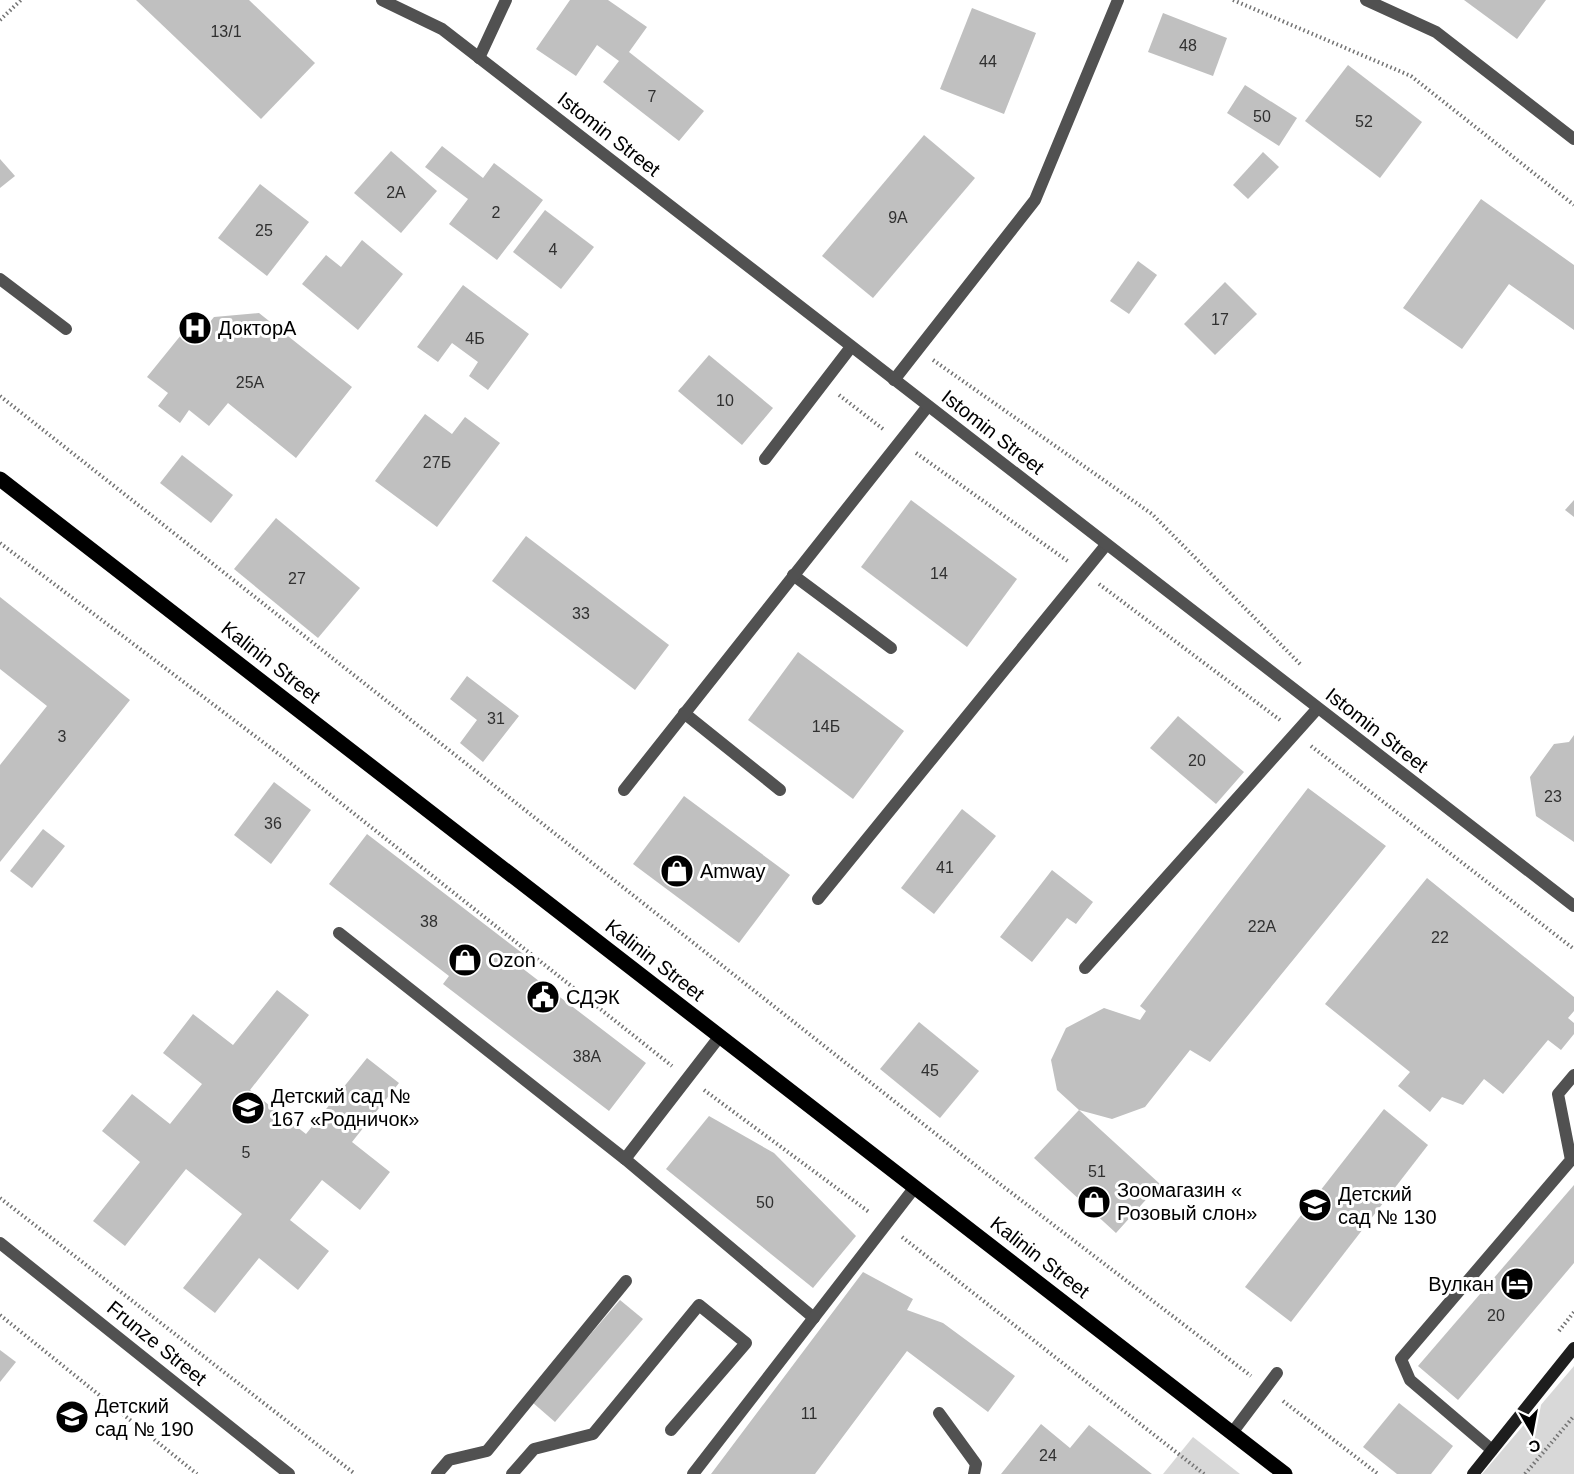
<svg xmlns="http://www.w3.org/2000/svg" width="1574" height="1474" viewBox="0 0 1574 1474" font-family="Arial,sans-serif">
<style>
.green{fill:#d8d8d8}
.building{fill:#c0c0c0}
.lines{fill:none;stroke-linecap:round;stroke-linejoin:round}
.path{stroke:#737373;stroke-width:4;stroke-dasharray:1.5 3;stroke-linecap:butt}
.lane{stroke:#515151;stroke-width:12}
.street{stroke:#515151;stroke-width:12}
.secondary{stroke:#1e1e1e;stroke-width:12}
.primary{stroke:#000;stroke-width:15}
.labels{text-anchor:middle;stroke-width:6;stroke-linejoin:round;paint-order:stroke}
.number-label{font-size:16px;fill:#303030}
.street-label{font-size:20px;fill:#000;stroke:#fff}
.poi-label{font-size:20px;fill:#000;stroke:#fff;text-anchor:start}
</style>
<rect width="100%" height="100%" fill="#fff"/>
<g class="green">
<polygon points="1574,1366 1574,1474 1482,1474"/>
<polygon points="1193,1437 1240,1474 1163,1474"/>
</g>
<g class="building">
<polygon points="136,0 249,0 315,63 261,119"/>
<polygon points="570,0 608,0 647,27 629,52 704,111 679,141 603,82 619,61 597,45 576,76 536,49"/>
<polygon points="1464,0 1546,0 1517,39"/>
<polygon points="972,8 1036,33 1004,114 940,89"/>
<polygon points="1163,13 1227,38 1213,76 1148,52"/>
<polygon points="1348,65 1422,122 1380,178 1305,121"/>
<polygon points="1245,85 1297,118 1279,146 1227,113"/>
<polygon points="924,135 975,178 873,298 822,256"/>
<polygon points="442,146 483,178 494,163 543,200 497,260 449,224 468,199 425,167"/>
<polygon points="391,151 437,191 401,233 354,193"/>
<polygon points="1263,152 1279,167 1248,199 1233,185"/>
<polygon points="0,159 15,176 0,188"/>
<polygon points="260,184 309,222 267,276 218,238"/>
<polygon points="1481,199 1574,265 1574,330 1509,284 1462,349 1403,308"/>
<polygon points="545,210 594,247 561,289 513,252"/>
<polygon points="362,240 403,274 358,330 302,284 326,255 341,267"/>
<polygon points="1138,261 1157,275 1129,314 1110,301"/>
<polygon points="1225,282 1257,314 1215,355 1184,324"/>
<polygon points="463,285 529,334 488,390 469,376 478,362 452,343 438,362 417,347"/>
<polygon points="259,313 352,387 296,458 228,403 209,426 189,410 180,423 158,406 168,393 147,377 194,319 205,328 214,317"/>
<polygon points="709,355 773,408 742,445 678,391"/>
<polygon points="425,414 452,434 465,417 500,443 437,527 375,481"/>
<polygon points="182,455 233,495 211,523 160,483"/>
<polygon points="911,500 1017,579 967,647 861,567"/>
<polygon points="1574,500 1574,517 1565,510"/>
<polygon points="276,518 360,588 318,638 234,569"/>
<polygon points="526,536 669,645 635,690 492,581"/>
<polygon points="0,597 130,700 0,862 0,765 47,706 0,669"/>
<polygon points="798,652 904,731 853,799 748,720"/>
<polygon points="467,676 519,716 483,762 460,743 477,720 450,699"/>
<polygon points="1178,716 1244,772 1216,804 1150,748"/>
<polygon points="1574,735 1574,842 1536,816 1530,777 1554,744 1569,742"/>
<polygon points="274,782 311,810 271,864 234,835"/>
<polygon points="1308,788 1386,846 1210,1062 1190,1050 1145,1107 1112,1119 1079,1110 1160,1184 1116,1233 1034,1158 1079,1110 1057,1090 1051,1060 1066,1028 1104,1008 1140,1020 1146,1011 1140,1006"/>
<polygon points="684,796 790,875 739,943 633,864"/>
<polygon points="962,809 996,836 934,914 901,888"/>
<polygon points="43,829 65,846 32,888 10,871"/>
<polygon points="367,834 530,959 522,968 646,1063 609,1111 443,984 449,976 329,884"/>
<polygon points="1052,870 1093,902 1076,924 1067,918 1032,962 1000,937"/>
<polygon points="1427,878 1574,997 1574,1011 1568,1018 1574,1023 1574,1034 1561,1050 1548,1040 1503,1094 1484,1079 1463,1105 1442,1097 1430,1112 1398,1086 1410,1072 1325,1004"/>
<polygon points="277,990 309,1015 250,1090 306,1134 367,1058 399,1083 352,1142 390,1172 360,1210 322,1180 290,1220 329,1251 298,1290 259,1258 215,1313 183,1288 242,1214 186,1169 125,1246 93,1221 140,1162 102,1131 132,1094 170,1124 202,1084 163,1053 193,1014 233,1045"/>
<polygon points="919,1022 979,1071 940,1118 880,1069"/>
<polygon points="1384,1109 1428,1145 1291,1322 1245,1287"/>
<polygon points="709,1116 774,1153 856,1236 813,1288 666,1169"/>
<polygon points="1574,1185 1574,1263 1458,1400 1418,1366"/>
<polygon points="863,1272 913,1299 907,1310 943,1323 1015,1376 988,1412 907,1351 815,1474 711,1474"/>
<polygon points="620,1300 643,1319 555,1422 532,1402"/>
<polygon points="0,1350 16,1362 0,1382"/>
<polygon points="1399,1403 1453,1446 1431,1474 1397,1474 1363,1447"/>
<polygon points="1041,1424 1070,1448 1089,1425 1152,1474 1001,1474"/>
</g>
<g class="lines">
<g class="path">
<polyline points="1233,0 1411,76 1574,205"/>
<polyline points="0,20 21,0"/>
<polyline points="933,360 1152,514 1302,666"/>
<polyline points="839,395 883,429"/>
<polyline points="0,396 979,1168 1251,1376"/>
<polyline points="916,453 1069,562"/>
<polyline points="0,543 284,758 672,1066"/>
<polyline points="1099,584 1280,720"/>
<polyline points="1311,746 1574,949"/>
<polyline points="704,1090 869,1212"/>
<polyline points="0,1198 355,1474"/>
<polyline points="902,1237 1204,1474"/>
<polyline points="0,1315 197,1474"/>
<polyline points="1559,1331 1574,1312"/>
<polyline points="1283,1401 1378,1474"/>
<polyline points="1525,1474 1574,1416"/>
</g>
<g class="lane">
<polyline points="479,58 506,0"/>
<polyline points="0,279 66,329"/>
<polyline points="765,459 851,347"/>
<polyline points="793,575 891,648"/>
<polyline points="684,713 780,790"/>
<polyline points="624,790 928,406"/>
<polyline points="818,899 1106,545"/>
<polyline points="339,933 625,1159 814,1318"/>
<polyline points="1085,968 1317,709"/>
<polyline points="625,1159 720,1036"/>
<polyline points="939,1413 976,1464 974,1474"/>
<polyline points="1232,1433 1277,1373"/>
<polyline points="1492,1450 1410,1380 1401,1359 1571,1160 1558,1094 1574,1075"/>
<polyline points="437,1474 449,1460 487,1451 626,1281"/>
<polyline points="512,1474 534,1449 593,1434 699,1305 746,1343 671,1430"/>
<polyline points="693,1474 915,1187"/>
</g>
<g class="street">
<polyline points="382,0 442,29 1574,906"/>
<polyline points="1366,0 1436,32 1574,139"/>
<polyline points="894,380 1035,200 1118,0"/>
<polyline points="0,1243 289,1474"/>
</g>
<polyline class="secondary" points="1473,1474 1574,1348"/>
<polyline class="primary" points="0,479 1285,1474"/>
</g>
<defs>
<symbol id="hospital-disc" viewBox="-11 -11 22 22"><circle r="9.5" fill="#000" stroke="#fff"/><path d="M-5-5h3v3.5h4V-5h3V5h-3V1.5h-4V5h-3Z" fill="#fff"/></symbol>
<symbol id="shop-disc" viewBox="-11 -11 22 22"><circle r="9.5" fill="#000" stroke="#fff"/><path d="M-5-2.5h2.3a2.7 3.5 0 0 1 5.4 0H5L5.5 6h-11ZM-1.5-2.5h3a1.5 2.3 0 0 0-3 0Z" fill="#fff"/></symbol>
<symbol id="civic-disc" viewBox="-11 -11 22 22"><circle r="9.5" fill="#000" stroke="#fff"/><path d="M-.6-6.5H3V-4.5H.6V-3L4-1V1h2V6H-6V1h2V-1L-.6-3ZM-1.2 2.5V6h2.4V2.5Z" fill="#fff"/></symbol>
<symbol id="school-disc" viewBox="-11 -11 22 22"><circle r="9.5" fill="#000" stroke="#fff"/><path d="M0-5L7-2L0 1L-7-2ZM-4 1L0 2.5L4 1V4Q0 6-4 4Z" fill="#fff"/></symbol>
<symbol id="hotel-disc" viewBox="-11 -11 22 22"><circle r="9.5" fill="#000" stroke="#fff"/><path d="M-6-4.5h1.5V1H6V5H4.5V3h-9V5H-6ZM-4 0a1.8 1.8 0 1 1 3.6 0ZM.5 0V-2.5h3Q6-2.5 6 0Z" fill="#fff"/></symbol>
</defs>
<g fill-rule="evenodd">
<use href="#hospital-disc" x="176" y="309" width="38" height="38"/>
<use href="#shop-disc" x="658" y="852" width="38" height="38"/>
<use href="#shop-disc" x="446" y="941" width="38" height="38"/>
<use href="#civic-disc" x="524" y="978" width="38" height="38"/>
<use href="#school-disc" x="229" y="1089" width="38" height="38"/>
<use href="#shop-disc" x="1075" y="1183" width="38" height="38"/>
<use href="#school-disc" x="1296" y="1186" width="38" height="38"/>
<use href="#hotel-disc" x="1498" y="1265" width="38" height="38"/>
<use href="#school-disc" x="53" y="1398" width="38" height="38"/>
</g>
<g class="labels">
<g class="number-label">
<text x="226" y="37">13/1</text>
<text x="1188" y="51">48</text>
<text x="988" y="67">44</text>
<text x="652" y="102">7</text>
<text x="1262" y="122">50</text>
<text x="1364" y="127">52</text>
<text x="396" y="198">2А</text>
<text x="496" y="218">2</text>
<text x="898" y="223">9А</text>
<text x="264" y="236">25</text>
<text x="553" y="255">4</text>
<text x="1220" y="325">17</text>
<text x="475" y="344">4Б</text>
<text x="250" y="388">25А</text>
<text x="725" y="406">10</text>
<text x="437" y="468">27Б</text>
<text x="939" y="579">14</text>
<text x="297" y="584">27</text>
<text x="581" y="619">33</text>
<text x="496" y="724">31</text>
<text x="826" y="732">14Б</text>
<text x="62" y="742">3</text>
<text x="1197" y="766">20</text>
<text x="1553" y="802">23</text>
<text x="273" y="829">36</text>
<text x="945" y="873">41</text>
<text x="429" y="927">38</text>
<text x="1262" y="932">22А</text>
<text x="1440" y="943">22</text>
<text x="587" y="1062">38А</text>
<text x="930" y="1076">45</text>
<text x="246" y="1158">5</text>
<text x="1097" y="1177">51</text>
<text x="765" y="1208">50</text>
<text x="1496" y="1321">20</text>
<text x="809" y="1419">11</text>
<text x="1048" y="1461">24</text>
</g>
<g class="street-label">
<text transform="translate(609 134) rotate(38)" y="7">Istomin Street</text>
<text transform="translate(993 432) rotate(38)" y="7">Istomin Street</text>
<text transform="translate(271 662) rotate(38)" y="7">Kalinin Street</text>
<text transform="translate(1377 730) rotate(38)" y="7">Istomin Street</text>
<text transform="translate(655 960) rotate(38)" y="7">Kalinin Street</text>
<text transform="translate(1040 1257) rotate(38)" y="7">Kalinin Street</text>
<text transform="translate(157 1343) rotate(39)" y="7">Frunze Street</text>
</g>
<g class="poi-label">
<text x="218" y="335">ДокторА</text>
<text x="700" y="878">Amway</text>
<text x="488" y="967">Ozon</text>
<text x="566" y="1004">СДЭК</text>
<text x="271" y="1103">Детский сад №<tspan x="271" dy="23">167 «Родничок»</tspan></text>
<text x="1117" y="1197">Зоомагазин «<tspan x="1117" dy="23">Розовый слон»</tspan></text>
<text x="1338" y="1201">Детский<tspan x="1338" dy="23">сад № 130</tspan></text>
<text x="1494" y="1291" text-anchor="end">Вулкан</text>
<text x="95" y="1413">Детский<tspan x="95" dy="23">сад № 190</tspan></text>
</g>
</g>
<g transform="translate(1532 1432) rotate(170)" stroke="#ffffff" stroke-width="4.5" paint-order="stroke">
<path d="M0-4.5L10 22L0 15L-10 22Z" fill="#000000"/>
<text y="-9" font-size="16" font-weight="bold" text-anchor="middle" fill="#000000">С</text>
</g>
</svg>
